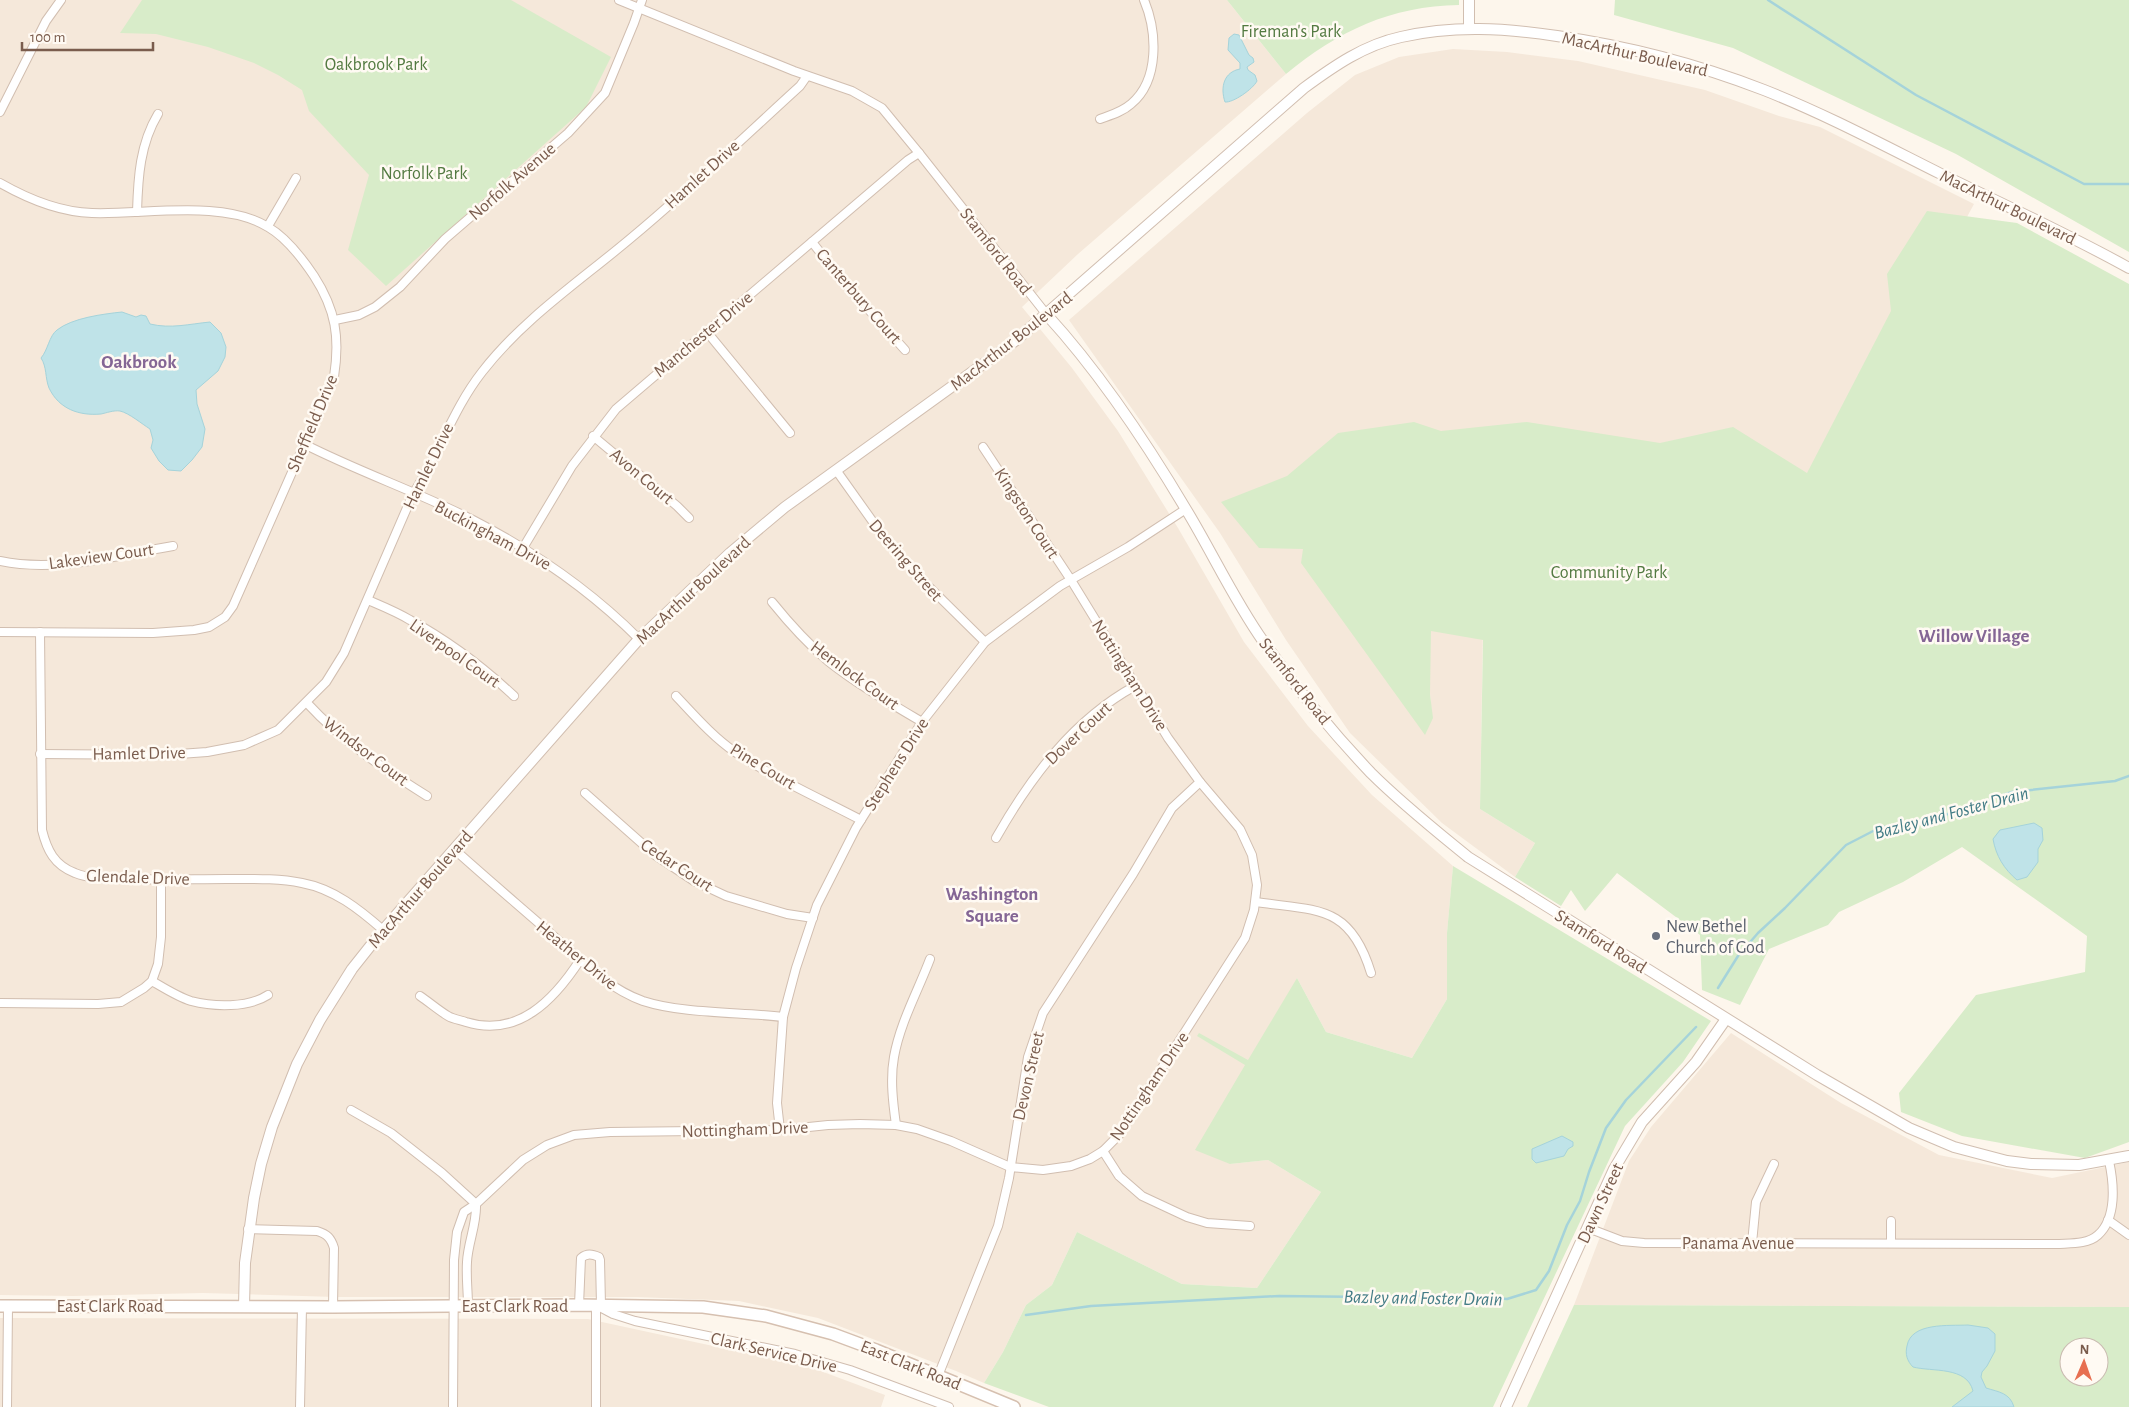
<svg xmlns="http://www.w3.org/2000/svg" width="2129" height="1407" viewBox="0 0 2129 1407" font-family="'Alegreya Sans',sans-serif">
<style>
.residential{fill:#f5e8da}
.green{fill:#d8ecc9;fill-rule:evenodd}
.water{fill:#bfe3e8;stroke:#a5d3da}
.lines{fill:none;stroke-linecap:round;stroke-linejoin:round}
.stream{stroke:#a5d3da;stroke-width:2.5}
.minor-casing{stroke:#d1beb0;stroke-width:10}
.tertiary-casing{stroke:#d1beb0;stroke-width:12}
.secondary-casing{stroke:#d6c0b0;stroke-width:14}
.minor{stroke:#fff;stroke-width:8}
.tertiary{stroke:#fff;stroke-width:10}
.secondary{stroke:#fff;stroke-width:11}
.worship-dot{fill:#6b7280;stroke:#fffaf3;stroke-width:2}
.labels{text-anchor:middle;stroke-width:5;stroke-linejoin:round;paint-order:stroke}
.park-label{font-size:18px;fill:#537a41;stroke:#fffaf3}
.street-label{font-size:18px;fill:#7a5c4d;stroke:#fffaf3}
.worship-label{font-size:18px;fill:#5b616d;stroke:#fffaf3;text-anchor:start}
.neighbourhood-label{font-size:19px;font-weight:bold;fill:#846695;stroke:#fffaf3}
.water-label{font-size:19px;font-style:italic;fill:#437c86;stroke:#fffaf3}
</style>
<rect width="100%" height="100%" fill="#fdf6ec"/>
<g class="residential">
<polygon points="0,0 1227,0 1286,74 1078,254 1022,307 1072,368 1118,431 1178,528 1244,642 1308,726 1372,795 1453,866 1447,933 1447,999 1412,1058 1326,1032 1297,978 1230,1164 1268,1160 1321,1192 1257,1288 1182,1284 1077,1232 1052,1285 1026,1305 1003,1352 984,1383 956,1371 818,1318 739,1301 637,1297 335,1297 203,1293 73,1296 0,1295"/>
<polygon points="1453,49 1507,52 1578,61 1705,90 1779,116 1820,127 1974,204 1825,480 1339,440 1432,717 1430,694 1430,639 1434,601 1483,623 1480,809 1535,843 1515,877 1442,823 1350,733 1286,640 1220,533 1069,320 1307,113 1355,75 1399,57"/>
<polygon points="1731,1033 1841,1103 1939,1155 2052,1178 2129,1162 2129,1307 1574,1305 1629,1161 1651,1127"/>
<polygon points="0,1318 588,1319 810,1367 885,1395 881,1407 0,1407"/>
</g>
<g class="green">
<polygon points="142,0 511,0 611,57 586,107 386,286 348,250 369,175 309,111 302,90 278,75 254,63 208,47 156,34 120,33"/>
<path d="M1227,0H1459V5C1391,6 1338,31 1286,74Z"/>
<polygon points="1615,0 2129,0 2129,252 1956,154 1733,48 1614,15"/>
<polygon points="1927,211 2017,223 2129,284 2129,1142 2085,1158 1962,1136 1901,1112 1899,1093 1976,995 2085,972 2087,936 1962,847 1903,882 1839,912 1828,925 1769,949 1740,1005 1702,990 1700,935 1617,873 1585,911 1571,890 1561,906 1515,877 1535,843 1480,809 1483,640 1431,631 1430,694 1433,718 1425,735 1301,563 1303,549 1259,548 1221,502 1287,476 1338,433 1414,422 1441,431 1527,422 1660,443 1733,427 1807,473 1891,311 1887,274"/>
<polygon points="1453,866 1711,1021 1683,1062 1625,1126 1493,1407 1049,1407 984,1383 1003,1352 1026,1305 1052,1285 1077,1232 1182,1284 1257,1288 1321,1192 1268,1160 1230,1164 1195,1150 1245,1065 1197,1036 1199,1033 1248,1060 1297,978 1326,1032 1412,1058 1447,999 1447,933"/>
<path d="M1574,1305L2129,1307V1407H1527ZM2069,1347H2099V1377H2069Z"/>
</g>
<g class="water">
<path d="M1234,34L1239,35L1249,55L1253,58L1254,62L1247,67L1248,70L1255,75L1257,81C1253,89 1233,103 1225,102C1220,87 1224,72 1240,69V63L1228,50L1229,38Z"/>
<path d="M122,312L136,317L141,315L146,316L150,324C171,329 189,324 210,322L221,333L226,347L225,357L218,371L196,390L197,404L205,429L202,447L192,460L181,471L168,470L159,461L151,448L153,440L150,429C142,424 129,413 120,411C114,410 106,413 101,414C79,416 59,409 49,388C45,378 47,367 41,358C48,350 49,336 57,330C72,318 103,314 122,312Z"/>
<path d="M2034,823L2042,828L2043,840L2038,849V862L2027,877L2017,880C2004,869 1996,856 1993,839L2000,830Z"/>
<polygon points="1562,1136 1573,1142 1573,1146 1568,1149 1564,1156 1536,1163 1532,1159 1532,1149"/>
<path d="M1968,1325L1988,1328L1995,1334V1351L1987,1366L1982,1372L1981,1377L1986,1388C1999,1392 2010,1393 2014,1407H1952L1973,1391C1967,1366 1932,1372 1913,1367C1907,1361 1905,1354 1907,1346C1911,1322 1949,1326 1968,1325Z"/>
</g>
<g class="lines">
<g class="stream">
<polyline points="1768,0 1916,95 2084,184 2129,184"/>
<polyline points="1718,988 1738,956 1758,933 1785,908 1846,845 1879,828 1945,815 2012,792 2115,781 2129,776"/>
<polyline points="1026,1315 1091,1306 1279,1296 1370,1297 1459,1295 1507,1299 1536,1290 1549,1271 1567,1225 1580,1201 1589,1172 1606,1128 1626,1100 1696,1027"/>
</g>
<defs>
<g id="minor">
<polyline points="619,0 794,71 852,91 882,108 919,153 1047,315"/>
<polyline points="0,112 46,21 61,0"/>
<path d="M1100,119C1111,115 1122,112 1131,104C1160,80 1157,31 1144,0"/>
<path d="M0,183C28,199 59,212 92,213C144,215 223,199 268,227C287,238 302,258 314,276C336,310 340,338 334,377L233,606L225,617L209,627L194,630L153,633L0,632"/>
<path d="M137,212C138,177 140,144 158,114"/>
<polyline points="268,226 296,178"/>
<polyline points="812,242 842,280 905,350"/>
<polyline points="335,320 359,315 375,307 400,287 445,239 568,133 605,93 634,23 642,0"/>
<polyline points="707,332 790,433"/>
<polyline points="593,436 677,506 689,518"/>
<path d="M304,444C359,472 418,492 473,520C535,552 590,590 639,639"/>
<polyline points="836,470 883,536 913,571 985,642"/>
<polyline points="523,548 572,466 616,409 908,160 919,153"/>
<path d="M0,561C57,573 117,555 173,546"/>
<path d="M368,600C382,606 397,612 410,620C447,640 483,667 514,696"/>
<path d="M772,602C789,623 807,643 828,661C857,684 890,703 922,722"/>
<path d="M40,632L42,830C47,850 54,865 75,873C92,880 113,878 131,879C163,880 194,879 226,879C252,879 277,878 302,883C334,889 359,909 383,930"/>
<path d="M676,696C694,715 713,737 735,752C774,778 819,798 861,820"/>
<path d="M307,703C342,741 384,769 427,796"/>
<path d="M40,754L166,755L207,752L244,745L278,730L326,682L344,653L413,494C439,454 453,409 482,372C523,319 580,281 631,238C689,190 744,137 800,86L807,76"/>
<polyline points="585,793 655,855 694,881 726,896 787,914 813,918"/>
<path d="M996,838C1030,778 1073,720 1135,686"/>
<path d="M454,849C485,877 517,904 549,932C578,957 606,988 643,1001C683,1014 741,1012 783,1017"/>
<path d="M1256,902C1317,911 1350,904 1371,973"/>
<path d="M152,981C164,988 178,997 191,1001C214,1007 248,1008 268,995"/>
<path d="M420,996C429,1002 438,1010 448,1016C453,1019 460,1020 466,1022C518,1038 554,1000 580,960"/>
<polyline points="0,1003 98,1004 121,1002 144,988 152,981 158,964 161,937 161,880"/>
<polyline points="351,1110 391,1133 442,1173 476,1204"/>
<path d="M896,1125C893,1103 890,1079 894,1057C900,1023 918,991 930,959"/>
<polyline points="780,1130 777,1103 783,1017 796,968 817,905 856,828 922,722 985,642 1060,586 1128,547 1186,509"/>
<polyline points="1103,1151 1119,1176 1142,1196 1187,1217 1207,1223 1250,1226"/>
<polyline points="2108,1220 2129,1235"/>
<polyline points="1891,1221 1891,1243"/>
<path d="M1588,1228L1622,1241L1644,1243L2056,1244C2069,1243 2087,1245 2098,1235C2117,1218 2114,1184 2109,1161"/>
<path d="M248,1229L317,1231C327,1234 331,1238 334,1248L333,1307"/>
<polyline points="1752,1243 1756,1202 1774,1164"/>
<path d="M579,1305L581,1258C587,1253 592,1254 599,1257L600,1260L601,1305"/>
<path d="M468,1306C468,1292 466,1277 467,1262C468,1242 477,1224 476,1204"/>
<polyline points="938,1376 998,1226 1009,1178 1028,1057 1043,1013 1133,874 1172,808 1200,782"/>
<polyline points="7,1407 8,1306"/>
<polyline points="300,1407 302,1307"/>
<polyline points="453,1407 454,1260 457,1232 464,1212 476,1204 523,1160 547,1145 574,1135 610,1132 780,1130 828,1125 860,1124 896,1125 917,1129 951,1141 1010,1167 1043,1170 1071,1166 1090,1159 1103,1151 1119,1135 1245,938 1254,910 1257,885 1252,855 1240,829 1200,782 1168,738 1071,580 983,447"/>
<polyline points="596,1407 596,1305 613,1314 635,1321 795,1354 850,1370 949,1407"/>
</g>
<g id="tertiary">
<polyline points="1469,28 1469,0"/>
<path d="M1047,315C1101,374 1146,442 1187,511C1213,554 1234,600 1263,641C1296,688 1332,732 1371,773C1401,803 1435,830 1468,857L1817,1075L1909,1128L1954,1147L2007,1161L2031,1164L2079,1165L2129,1156"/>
<path d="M244,1307L245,1263L254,1198L261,1164L272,1127L297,1064L320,1020L352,969L383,930L639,639L730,553L785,507L1015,341L1304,88C1334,66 1364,45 1401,37C1453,25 1505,28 1557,36C1627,46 1697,64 1764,90C1825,114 1883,145 1941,174C2004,205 2068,234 2129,268"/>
<polyline points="1506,1407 1614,1169 1642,1122 1696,1062 1726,1019"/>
</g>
<polyline id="secondary" points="0,1306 333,1307 579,1305 703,1307 766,1316 833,1334 876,1350 1014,1407"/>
</defs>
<use href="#minor" class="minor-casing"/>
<use href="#tertiary" class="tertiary-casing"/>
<use href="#secondary" class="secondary-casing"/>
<use href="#minor" class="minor"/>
<use href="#tertiary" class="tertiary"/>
<use href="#secondary" class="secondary"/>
</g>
<circle class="worship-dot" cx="1656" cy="936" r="5"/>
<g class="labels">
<g class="park-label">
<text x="1291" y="37">Fireman's Park</text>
<text x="376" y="70">Oakbrook Park</text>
<text x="424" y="179">Norfolk Park</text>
<text x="1609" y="578">Community Park</text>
</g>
<g class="street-label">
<text transform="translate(1635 54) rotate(13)" y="6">MacArthur Boulevard</text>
<text transform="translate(702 174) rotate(-42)" y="6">Hamlet Drive</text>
<text transform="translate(512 181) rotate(-41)" y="6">Norfolk Avenue</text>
<text transform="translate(2008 207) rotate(26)" y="6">MacArthur Boulevard</text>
<text transform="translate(996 251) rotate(52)" y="6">Stamford Road</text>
<text transform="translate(859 296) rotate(49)" y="6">Canterbury Court</text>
<text transform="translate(703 334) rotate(-40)" y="6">Manchester Drive</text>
<text transform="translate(1011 341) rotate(-38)" y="6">MacArthur Boulevard</text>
<text transform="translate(312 423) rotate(-67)" y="6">Sheffield Drive</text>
<text transform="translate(428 466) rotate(-64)" y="6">Hamlet Drive</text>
<text transform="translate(642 476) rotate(40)" y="6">Avon Court</text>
<text transform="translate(1027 513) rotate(57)" y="6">Kingston Court</text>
<text transform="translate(493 535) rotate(28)" y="6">Buckingham Drive</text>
<text transform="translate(101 556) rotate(-8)" y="6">Lakeview Court</text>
<text transform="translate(906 560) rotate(49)" y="6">Deering Street</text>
<text transform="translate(693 590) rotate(-43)" y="6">MacArthur Boulevard</text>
<text transform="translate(455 653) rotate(35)" y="6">Liverpool Court</text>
<text transform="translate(855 675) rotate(36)" y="6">Hemlock Court</text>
<text transform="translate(1130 675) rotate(58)" y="6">Nottingham Drive</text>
<text transform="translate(1295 681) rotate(52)" y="6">Stamford Road</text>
<text transform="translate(1078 733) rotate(-43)" y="6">Dover Court</text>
<text transform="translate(366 751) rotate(37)" y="6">Windsor Court</text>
<text transform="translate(139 753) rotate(-1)" y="6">Hamlet Drive</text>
<text transform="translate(896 764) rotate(-58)" y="6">Stephens Drive</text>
<text transform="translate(763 766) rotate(31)" y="6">Pine Court</text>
<text transform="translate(677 865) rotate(33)" y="6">Cedar Court</text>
<text transform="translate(138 877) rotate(2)" y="6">Glendale Drive</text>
<text transform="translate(420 889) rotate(-49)" y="6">MacArthur Boulevard</text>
<text transform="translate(1601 941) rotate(32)" y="6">Stamford Road</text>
<text transform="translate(577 955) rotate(39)" y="6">Heather Drive</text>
<text transform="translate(1028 1076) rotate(-77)" y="6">Devon Street</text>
<text transform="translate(1149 1086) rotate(-56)" y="6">Nottingham Drive</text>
<text transform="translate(745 1129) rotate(-2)" y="6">Nottingham Drive</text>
<text transform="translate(1600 1203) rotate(-65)" y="6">Dawn Street</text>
<text x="1738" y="1249">Panama Avenue</text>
<text x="110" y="1312">East Clark Road</text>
<text x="515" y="1312">East Clark Road</text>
<text transform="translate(774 1352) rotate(13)" y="6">Clark Service Drive</text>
<text transform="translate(911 1365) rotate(22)" y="6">East Clark Road</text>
</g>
<g class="worship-label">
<text x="1666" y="932">New Bethel<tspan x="1666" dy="21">Church of God</tspan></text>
</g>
<g class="neighbourhood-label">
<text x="139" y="368">Oakbrook</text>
<text x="1974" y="642">Willow Village</text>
<text x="992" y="900">Washington<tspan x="992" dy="22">Square</tspan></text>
</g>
<g class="water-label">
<text transform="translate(1951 812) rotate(-15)" y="7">Bazley and Foster Drain</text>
<text transform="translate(1423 1297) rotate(1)" y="7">Bazley and Foster Drain</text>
</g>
</g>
<g transform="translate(2084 1362) rotate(2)"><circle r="24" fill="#fffaf3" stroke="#cabbb1"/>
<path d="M0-4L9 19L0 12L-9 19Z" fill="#e76f51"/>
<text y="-8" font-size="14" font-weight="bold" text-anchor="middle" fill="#7a5c4d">N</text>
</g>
<path d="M22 42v8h131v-8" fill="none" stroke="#7a5c4d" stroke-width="2.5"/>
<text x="30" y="42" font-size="15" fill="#7a5c4d" stroke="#fffaf3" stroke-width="4" paint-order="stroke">100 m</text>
</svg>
